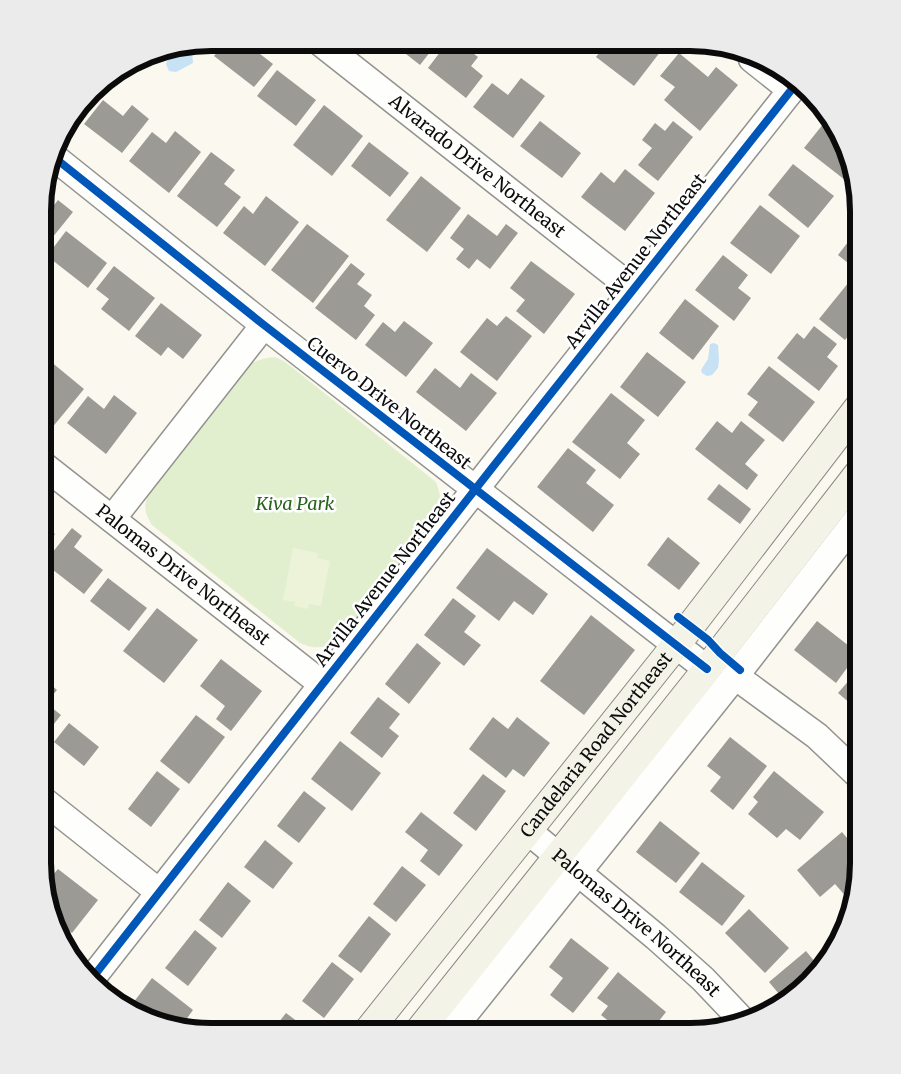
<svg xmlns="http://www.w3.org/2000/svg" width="901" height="1074" viewBox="0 0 901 1074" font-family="Merriweather,serif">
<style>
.green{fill:#e2efcf}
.pitch{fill:#ecf3d8}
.water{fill:#c6e2f4}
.building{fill:#9c9a95}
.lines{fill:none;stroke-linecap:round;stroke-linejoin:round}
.minor-casing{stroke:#93928e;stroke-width:29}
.secondary-casing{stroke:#898884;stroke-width:30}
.minor{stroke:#fefefd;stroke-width:26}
.secondary{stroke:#f4f3e8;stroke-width:28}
.cycleway-casing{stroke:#fff;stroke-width:11}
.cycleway{stroke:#0057b8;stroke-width:8}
.labels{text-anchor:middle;stroke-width:5;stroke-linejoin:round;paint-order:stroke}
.street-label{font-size:18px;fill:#0b0b0b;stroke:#fff}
.park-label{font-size:18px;font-style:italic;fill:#29621d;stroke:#fff}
.rim{fill:none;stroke:#0b0b0b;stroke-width:6}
</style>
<rect width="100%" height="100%" fill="#faf8ef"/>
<path class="green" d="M275,357L284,361L436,482C441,495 442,504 436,517L340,639C327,648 315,650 300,643L152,525C142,509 144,503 152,486L245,367C255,361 263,358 275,357Z"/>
<polygon class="pitch" points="293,548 318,553 317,558 330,561 321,606 309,604 308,609 294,606 295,602 283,600"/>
<g class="water">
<polygon points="184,49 192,52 193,63 176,72 169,71 166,64 168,59 178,56"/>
<polygon points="714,343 718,345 719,360 718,368 712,375 707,376 702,373 701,370 708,359 710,344"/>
</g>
<g class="building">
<polygon points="208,43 212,43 204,54 193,45"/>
<polygon points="225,43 246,43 273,64 254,87 214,56"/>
<polygon points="392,43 437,43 420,65"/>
<polygon points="447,43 460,43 478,57 471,66 483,76 466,98 428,68"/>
<polygon points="567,44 589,44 581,54"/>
<polygon points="606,44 660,44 664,47 634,86 596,57"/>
<polygon points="679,53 708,77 716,67 738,85 700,131 664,100 675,87 660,76"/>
<polygon points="277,70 316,100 296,126 257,96"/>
<polygon points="521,78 545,96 513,138 473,107 492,83 508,95"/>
<polygon points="103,100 123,116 132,105 149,119 122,153 84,124"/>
<polygon points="324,105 363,136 332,176 293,145"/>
<polygon points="828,118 836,126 849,175 845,180 804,148"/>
<polygon points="540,121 581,153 562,178 520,146"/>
<polygon points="673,121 693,137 658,181 638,165 652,148 642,140 655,123 665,131"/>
<polygon points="175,131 201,152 169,193 129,161 152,132 166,143"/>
<polygon points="369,142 409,173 390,197 351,166"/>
<polygon points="211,152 235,170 224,184 241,197 217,227 177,196"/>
<polygon points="793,164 834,196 808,228 768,195"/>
<polygon points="625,169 655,193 625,231 581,197 601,172 614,183"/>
<polygon points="421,176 461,208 427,252 386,220"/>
<polygon points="266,196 299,222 265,266 223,233 244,206 253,214"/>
<polygon points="58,200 73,212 44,248 44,210 48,213"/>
<polygon points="760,205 800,236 771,274 730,243"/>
<polygon points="468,214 497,236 506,224 518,233 490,269 477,259 469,269 456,259 464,249 450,238"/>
<polygon points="307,224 349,256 313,303 271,270"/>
<polygon points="858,229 858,271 838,255"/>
<polygon points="66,231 107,263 88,288 47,256"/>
<polygon points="723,255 748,275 738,288 751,298 734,321 695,290"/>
<polygon points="531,261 575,294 544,334 516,311 525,300 510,288"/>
<polygon points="351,263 365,274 357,284 372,295 364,306 375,315 356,340 315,308"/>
<polygon points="114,266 155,298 129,331 101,309 109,299 96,289"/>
<polygon points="853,277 858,281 858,323 845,340 819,319"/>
<polygon points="685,299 719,326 693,360 659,333"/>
<polygon points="161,303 202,335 183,359 168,347 161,356 135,336"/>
<polygon points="506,316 532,336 497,381 460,352 487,318 497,326"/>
<polygon points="404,321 433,343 406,377 365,345 383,322 395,332"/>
<polygon points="814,326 837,344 827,357 838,366 819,391 777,358 797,333 804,339"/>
<polygon points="647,352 686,382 658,417 620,387"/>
<polygon points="44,356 84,389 51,429 43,423 43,419 50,410 44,405"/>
<polygon points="769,366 815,402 783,442 748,415 758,402 747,394"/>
<polygon points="435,368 460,388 471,373 497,393 466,431 416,392"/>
<polygon points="611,393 645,420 627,443 640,454 620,479 572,442"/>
<polygon points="114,395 137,413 106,454 67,423 88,396 104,409"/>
<polygon points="717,421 732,433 741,421 765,440 745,464 758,475 747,490 695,449"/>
<polygon points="568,448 596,470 586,483 614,505 593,532 537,487"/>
<polygon points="719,484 751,509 740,524 707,499"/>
<polygon points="43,525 55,534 43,550"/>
<polygon points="72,528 82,536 74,547 103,570 84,594 44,563"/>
<polygon points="668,537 700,563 679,590 647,565"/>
<polygon points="487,548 548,594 533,615 514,601 499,621 456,588"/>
<polygon points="108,578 147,608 129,631 90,601"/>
<polygon points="453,598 476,616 464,632 481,645 464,666 424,635"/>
<polygon points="157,608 198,640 164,683 123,651"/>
<polygon points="591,615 635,650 584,715 540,681"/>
<polygon points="817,621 858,653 836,683 794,650"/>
<polygon points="417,643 441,663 409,704 385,684"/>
<polygon points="221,659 262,691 231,731 216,719 225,706 200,686"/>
<polygon points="858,670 858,710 838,693"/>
<polygon points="43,678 57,690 46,703 61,715 43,738"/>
<polygon points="378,697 400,714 389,728 399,736 382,758 350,733"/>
<polygon points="196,715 225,737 189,784 160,761"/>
<polygon points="493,717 508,729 517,717 550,743 524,777 513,769 506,778 469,749"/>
<polygon points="69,723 99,747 84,766 54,742"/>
<polygon points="730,737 767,766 733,810 710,791 721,777 707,766"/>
<polygon points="340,741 381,773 352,811 311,779"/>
<polygon points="157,771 180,789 151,827 128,809"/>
<polygon points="774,771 824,812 800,840 786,829 777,838 748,814 758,802 753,797"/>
<polygon points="483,774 506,791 476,831 453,813"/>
<polygon points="304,791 326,808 299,843 277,826"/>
<polygon points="421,812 463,845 439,876 420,861 428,850 405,832"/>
<polygon points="660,821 700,853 676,883 636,852"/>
<polygon points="842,832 858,851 858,874 851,896 848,899 835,884 820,897 797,870"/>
<polygon points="265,840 293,863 273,889 244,867"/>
<polygon points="702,862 745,896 722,926 679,892"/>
<polygon points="402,866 426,885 396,922 373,904"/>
<polygon points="58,869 98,900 72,933 58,922 47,882"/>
<polygon points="228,882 251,901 222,938 199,920"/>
<polygon points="749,909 789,948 765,973 725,933"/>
<polygon points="369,916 391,934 361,973 338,956"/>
<polygon points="195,930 217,948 188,986 165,968"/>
<polygon points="571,938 609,968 573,1013 550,995 563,978 549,967"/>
<polygon points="806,951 819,967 784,1000 769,982"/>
<polygon points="332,962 354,979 324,1018 302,1001"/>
<polygon points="618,972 666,1012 651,1031 637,1031 631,1026 626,1031 621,1031 601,1015 608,1006 597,998"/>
<polygon points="152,978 193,1010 182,1025 130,1007"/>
<polygon points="286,1013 310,1031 272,1031"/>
<polygon points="502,1023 513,1031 496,1031"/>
</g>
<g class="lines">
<defs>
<g id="minor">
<path id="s1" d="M321,43L633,289"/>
<polyline points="752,59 791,90"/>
<polyline points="55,158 264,325 707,669"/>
<path id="s2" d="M43,465L322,684"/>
<polyline points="112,519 264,325"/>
<polyline points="735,676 817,736 858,775"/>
<polyline points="43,800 159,892"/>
<path id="s3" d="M528,831L656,937L703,979L741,1019"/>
<polyline points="93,977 492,468 796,84"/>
<polyline points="451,1031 740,670 858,518"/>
</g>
<g id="secondary">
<path id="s4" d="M368,1031L676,645L858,408"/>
<polyline points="419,1031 707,669 858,474"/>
</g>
</defs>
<use href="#minor" class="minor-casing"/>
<use href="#secondary" class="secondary-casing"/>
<use href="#minor" class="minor"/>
<use href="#secondary" class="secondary"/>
<defs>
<g id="cycleway">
<polyline points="55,158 264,325 707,669"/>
<polyline points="678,617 708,640 720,653 740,670"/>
<polyline points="93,977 492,468 796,84"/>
</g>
</defs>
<use href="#cycleway" class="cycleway-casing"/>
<use href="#cycleway" class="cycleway"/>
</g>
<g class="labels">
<g class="street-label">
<text dy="6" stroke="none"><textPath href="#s1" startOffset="199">Alvarado Drive Northeast</textPath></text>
<text transform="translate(636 261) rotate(-52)" y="6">Arvilla Avenue Northeast</text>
<text transform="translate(389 403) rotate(38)" y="6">Cuervo Drive Northeast</text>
<text dy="6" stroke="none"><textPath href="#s2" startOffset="178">Palomas Drive Northeast</textPath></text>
<text transform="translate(385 579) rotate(-52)" y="6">Arvilla Avenue Northeast</text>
<text dy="6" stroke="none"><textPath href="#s4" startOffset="366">Candelaria Road Northeast</textPath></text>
<text dy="6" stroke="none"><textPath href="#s3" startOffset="142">Palomas Drive Northeast</textPath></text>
</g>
<g class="park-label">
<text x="295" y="510">Kiva Park</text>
</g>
</g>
<path d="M0 0H901V1074H0ZM211 51H690A160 160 0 0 1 850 211V863A160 160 0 0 1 690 1023H211A160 160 0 0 1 51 863V211A160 160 0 0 1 211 51Z" fill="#ebebeb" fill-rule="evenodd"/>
<path class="rim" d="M211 51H690A160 160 0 0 1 850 211V863A160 160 0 0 1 690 1023H211A160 160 0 0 1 51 863V211A160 160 0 0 1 211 51Z"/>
</svg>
